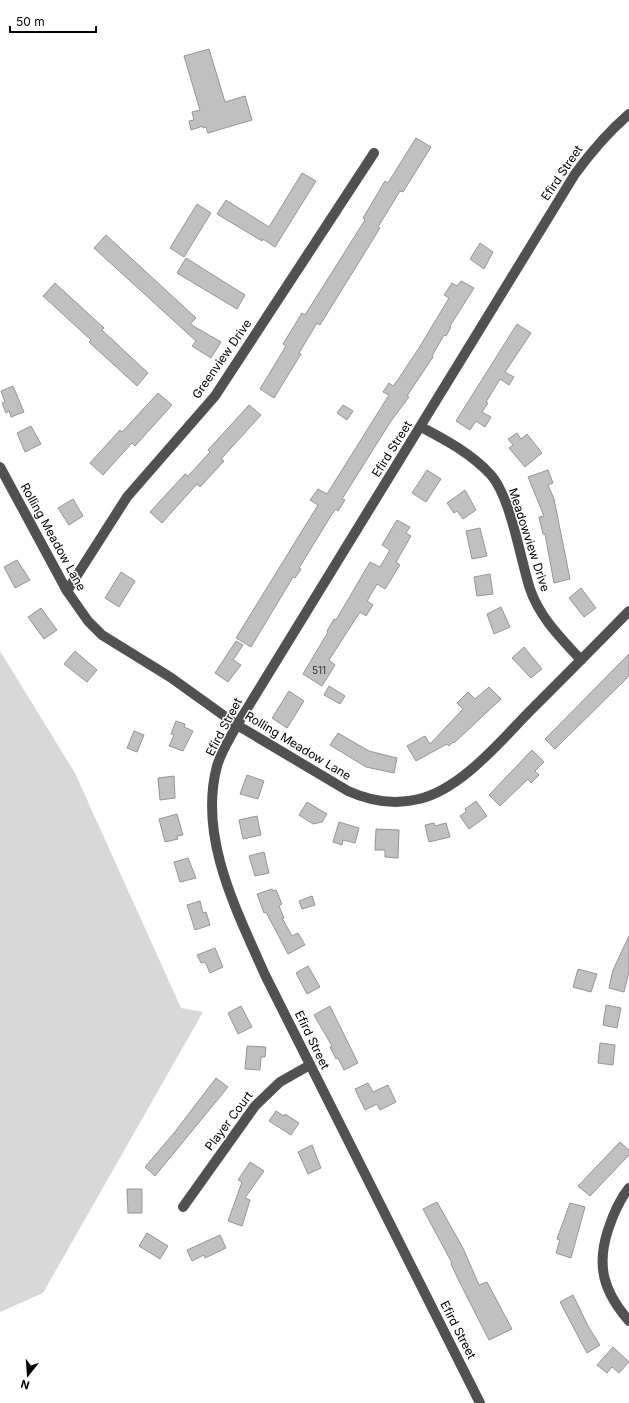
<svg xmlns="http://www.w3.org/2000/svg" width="629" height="1403" viewBox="0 0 629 1403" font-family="Inter,sans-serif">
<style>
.green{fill:#d8d8d8}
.building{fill:#c0c0c0;stroke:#959595}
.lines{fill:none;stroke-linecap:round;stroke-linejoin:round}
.minor{stroke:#515151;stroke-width:10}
.labels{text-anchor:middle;stroke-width:3;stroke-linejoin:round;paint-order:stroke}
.number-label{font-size:10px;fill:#303030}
.street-label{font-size:12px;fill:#000;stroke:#fff}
</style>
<rect width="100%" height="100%" fill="#fff"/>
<polygon class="green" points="0,651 75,773 181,1008 203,1012 43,1293 0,1312"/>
<g class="building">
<polygon points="209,49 225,102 245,96 252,120 208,133 206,127 203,128 203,126 191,130 189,121 194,120 192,112 200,110 184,56"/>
<polygon points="416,138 431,147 403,192 400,191 378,227 380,228 320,325 317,323 299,353 301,354 274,398 260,389 286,346 283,344 302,313 305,315 365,220 363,218 385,181 388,183"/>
<polygon points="302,173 316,181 275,247 263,239 262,241 217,214 226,200 269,227"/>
<polygon points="197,204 211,213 184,257 170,248"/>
<polygon points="106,235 196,318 190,324 221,342 211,358 192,346 196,341 94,248"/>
<polygon points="480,243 493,252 484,269 470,259"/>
<polygon points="186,258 245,295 237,309 177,273"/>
<polygon points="461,281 474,288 450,326 451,327 446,336 444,335 432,356 433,357 407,396 409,397 391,421 342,499 345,500 338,511 336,509 332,514 299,568 301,569 295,578 293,577 251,647 236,638 318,505 310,500 318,489 327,494 389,395 383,392 389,383 393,386 397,381 419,348 449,298 444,295 452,283 457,286"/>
<polygon points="55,283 104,328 102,330 148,373 137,386 89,342 91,340 43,296"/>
<polygon points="517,324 531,333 505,372 514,377 509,385 500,379 486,402 488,403 482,412 491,417 485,427 476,421 470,430 456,421"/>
<polygon points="13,386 24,412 11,417 9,411 6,413 2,403 5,402 1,391"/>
<polygon points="158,393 172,405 135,446 132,443 103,475 90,463 120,430 122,432"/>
<polygon points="249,405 261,415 221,459 224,461 200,487 197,484 162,523 150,512 185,474 188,476 210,452 208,450"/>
<polygon points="343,405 353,411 347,420 337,413"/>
<polygon points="31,426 41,444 25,452 17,433"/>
<polygon points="517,433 521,439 527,434 542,453 525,467 509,448 513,445 508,439"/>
<polygon points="427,470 441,479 426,502 412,493"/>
<polygon points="548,470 553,483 548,485 554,499 570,579 554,583 545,534 543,534 539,517 544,516 528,477"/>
<polygon points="465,490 476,510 463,519 457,511 454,513 447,503"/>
<polygon points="73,499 83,516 69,525 58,508"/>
<polygon points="397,520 410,527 406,533 411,536 396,562 400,565 385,589 377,584 367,601 373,605 366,616 360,612 329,660 335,665 322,686 303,674 328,632 327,631 334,619 336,620 370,562 380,567 390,550 382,545"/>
<polygon points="480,528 487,556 472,559 466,531"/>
<polygon points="17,560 30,580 15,588 4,567"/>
<polygon points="121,572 135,581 119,607 105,598"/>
<polygon points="490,574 493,594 477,596 474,577"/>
<polygon points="581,588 596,608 584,617 569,598"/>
<polygon points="501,607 510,627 494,634 487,614"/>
<polygon points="41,608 57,630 44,639 28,617"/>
<polygon points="236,641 243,645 233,660 241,665 228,682 215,673"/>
<polygon points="524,647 542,669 531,678 512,658"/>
<polygon points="75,651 97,670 87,682 64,664"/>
<polygon points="629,654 629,676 555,749 545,739"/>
<polygon points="329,686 345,696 340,704 324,695"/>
<polygon points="489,687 501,699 454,743 453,742 449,746 447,744 416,761 407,746 425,736 430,744 463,709 457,703 468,692 475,699"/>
<polygon points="289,691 304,701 287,728 272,718"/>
<polygon points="176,721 185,724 184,727 193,731 183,751 169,746 174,735 171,734"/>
<polygon points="134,731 144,735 137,752 127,748"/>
<polygon points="338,733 369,751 397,758 394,773 366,767 330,745"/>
<polygon points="532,750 544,762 535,771 539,775 531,783 528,779 500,806 489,795"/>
<polygon points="247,775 264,781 258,799 240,794"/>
<polygon points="174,776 175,798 160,800 158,778"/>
<polygon points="476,801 487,816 469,829 460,816 466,812 465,809"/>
<polygon points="307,802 327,814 322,822 313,824 299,815"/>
<polygon points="177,814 183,835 177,836 178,839 165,842 159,819"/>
<polygon points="257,816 261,835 243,839 239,820"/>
<polygon points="339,822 359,828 355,843 343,840 342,845 333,842"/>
<polygon points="434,823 435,826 446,823 450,837 429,842 425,825"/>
<polygon points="376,829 399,830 398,858 385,857 385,850 375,850"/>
<polygon points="264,852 269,873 255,876 249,856"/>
<polygon points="188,858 196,878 180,882 174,862"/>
<polygon points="272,889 273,891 276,890 282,904 279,906 284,918 282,918 292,936 298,933 305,945 288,954 266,912 264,913 257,894"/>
<polygon points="312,896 315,905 302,909 299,901"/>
<polygon points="200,901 203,913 206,912 210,925 195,930 187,905"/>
<polygon points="629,936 629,972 624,992 609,988 613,970"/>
<polygon points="215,948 223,967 210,973 205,962 201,963 197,955"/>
<polygon points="308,966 320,987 307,994 296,973"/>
<polygon points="578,969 597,974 591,992 573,987"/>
<polygon points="606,1005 621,1008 617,1028 603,1025"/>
<polygon points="241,1006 252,1027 238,1034 228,1013"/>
<polygon points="330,1006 358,1063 344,1070 338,1058 336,1059 330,1047 332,1046 314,1015"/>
<polygon points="600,1043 615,1045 613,1065 598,1063"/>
<polygon points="247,1046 266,1047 265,1057 261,1057 260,1070 245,1069"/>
<polygon points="216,1078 228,1087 155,1176 145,1167 174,1133"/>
<polygon points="368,1083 373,1092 388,1085 396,1102 380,1110 377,1104 365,1110 355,1089"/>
<polygon points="276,1111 284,1116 285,1114 299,1123 291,1135 269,1121"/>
<polygon points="620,1142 629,1150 629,1155 590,1196 578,1186"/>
<polygon points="312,1145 321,1168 308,1174 298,1152"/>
<polygon points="250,1162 264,1171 245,1198 250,1200 242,1226 228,1221 242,1182 238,1180"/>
<polygon points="127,1189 142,1189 142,1213 128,1213"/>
<polygon points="437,1202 463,1248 479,1285 487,1282 512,1329 489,1340 460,1283 451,1264 452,1263 423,1209"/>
<polygon points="570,1203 585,1207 571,1258 556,1253 560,1240 557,1239"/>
<polygon points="147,1233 168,1246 160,1259 139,1246"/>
<polygon points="220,1235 226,1248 205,1258 204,1255 192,1261 187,1250"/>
<polygon points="573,1295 589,1328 600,1345 587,1353 560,1302"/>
<polygon points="613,1347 629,1362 619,1373 612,1367 607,1373 597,1365"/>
</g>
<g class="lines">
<g class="minor">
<path d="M421,427C446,440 472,454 491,475C511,498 520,558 530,589C540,618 561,638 581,660"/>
<path d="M0,467L67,591L88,621L102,635L170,677L237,725L348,791C370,801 395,805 419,799C462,789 502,739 532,709C565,676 597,644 629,611"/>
<polyline points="67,591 127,497 215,396 374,153"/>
<path d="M629,1188C619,1200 613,1215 608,1230C596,1267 604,1292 629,1321"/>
<polyline points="183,1207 255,1106 280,1082 310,1065"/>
<path d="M480,1403L265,975C237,911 198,838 217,766C221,752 230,738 237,725L575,174C591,152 608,132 629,114"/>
</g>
</g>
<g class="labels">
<g class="number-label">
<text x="319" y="674">511</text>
</g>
<g class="street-label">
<text transform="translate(562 173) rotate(-56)" y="4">Efird Street</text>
<text transform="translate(222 359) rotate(-55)" y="4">Greenview Drive</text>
<text transform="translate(392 449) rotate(-58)" y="4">Efird Street</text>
<text transform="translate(53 537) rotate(61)" y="4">Rolling Meadow Lane</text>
<text transform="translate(529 540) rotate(72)" y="4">Meadowview Drive</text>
<text transform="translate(224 727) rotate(-62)" y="4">Efird Street</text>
<text transform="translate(298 746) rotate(31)" y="4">Rolling Meadow Lane</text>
<text transform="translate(312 1040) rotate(64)" y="4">Efird Street</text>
<text transform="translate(229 1121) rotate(-53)" y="4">Player Court</text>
<text transform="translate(458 1330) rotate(63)" y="4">Efird Street</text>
</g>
</g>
<g transform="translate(28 1375) rotate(197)" stroke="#ffffff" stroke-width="3" paint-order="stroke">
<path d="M0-3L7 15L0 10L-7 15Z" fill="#000000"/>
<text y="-6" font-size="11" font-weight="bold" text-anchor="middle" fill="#000000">N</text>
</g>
<path d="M10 26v6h86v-6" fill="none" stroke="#000000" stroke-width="2"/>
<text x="16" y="26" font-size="12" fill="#000000" stroke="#ffffff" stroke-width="3" paint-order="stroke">50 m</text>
</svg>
